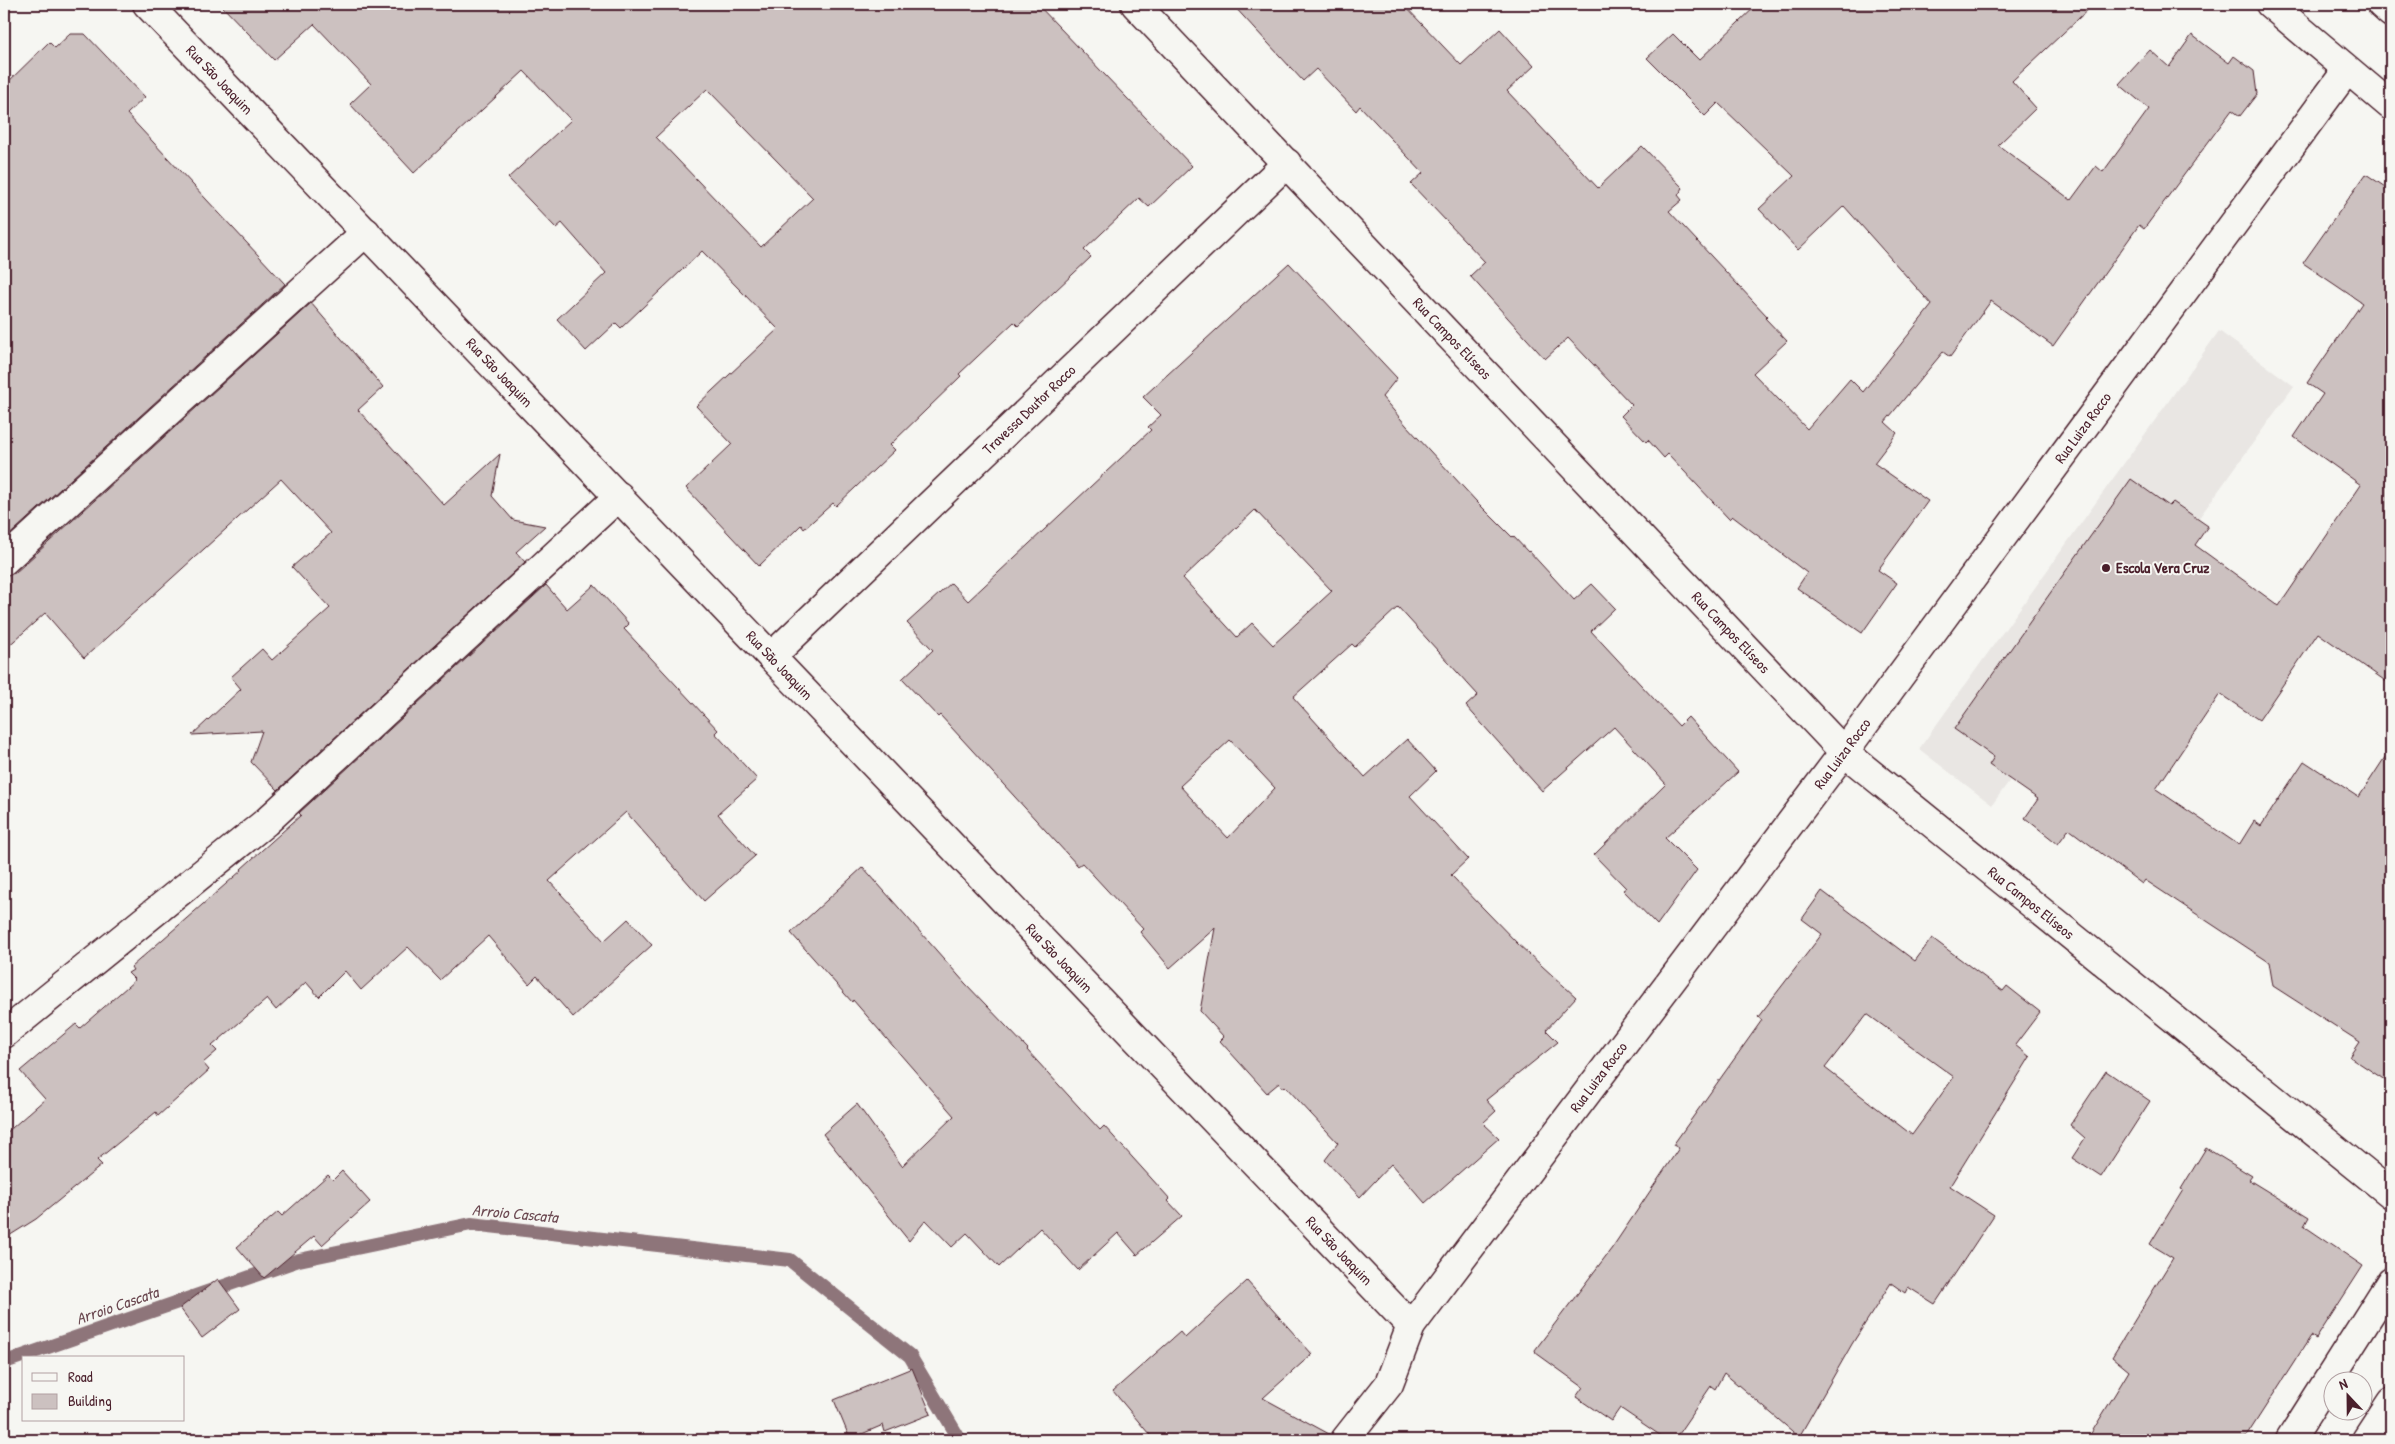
<svg xmlns="http://www.w3.org/2000/svg" width="2395" height="1444" viewBox="0 0 2395 1444" font-family="'Patrick Hand',sans-serif">
<style>
.built{fill:#e9e6e3}
.lines{fill:none;stroke-linecap:round;stroke-linejoin:round}
.stream{stroke:#8e747a;stroke-width:14}
.building{fill:#ccc1c0;stroke:#4a1f2b;fill-rule:evenodd}
.minor-casing{stroke:#4a1f2b;stroke-width:31}
.major-casing{stroke:#4a1f2b;stroke-width:31}
.minor{stroke:#f6f6f2;stroke-width:28}
.major{stroke:#f6f6f2;stroke-width:28}
.poi-dot{fill:#4a1f2b;stroke:#f6f6f2;stroke-width:2}
.labels{text-anchor:middle;stroke-width:4;stroke-linejoin:round;paint-order:stroke}
.street-label{font-size:15px;fill:#4a1f2b;stroke:#f6f6f2}
.poi-label{font-size:15px;font-weight:bold;fill:#4a1f2b;stroke:#f6f6f2;text-anchor:start}
.water-label{font-size:16px;font-style:italic;fill:#6c4a52;stroke:#f6f6f2}
</style>
<rect width="100%" height="100%" fill="#f6f6f2"/>
<filter id="ink" filterUnits="userSpaceOnUse"><feTurbulence type="fractalNoise" baseFrequency=".02" numOctaves="2"/><feDisplacementMap in="SourceGraphic" scale="10" xChannelSelector="R" yChannelSelector="G"/><feConvolveMatrix kernelMatrix="1 2 1 2 8 2 1 2 1" color-interpolation-filters="sRGB"/></filter>
<g filter="url(#ink)">
<polygon class="built" points="2219,331 2294,386 1992,805 1919,749"/>
<g class="lines">
<polyline class="stream" points="4,1359 8,1361 299,1260 471,1224 790,1260 910,1356 960,1440"/>
</g>
<g class="building">
<path d="M220,4H1037L1192,166L1149,207L1139,198L1084,250L1091,257L1018,326L1014,322L959,374L961,376L890,445L895,450L836,506L833,503L804,529L801,525L759,566L686,488L732,444L696,406L778,329L702,251L621,328L616,323L586,351L557,319L606,273L562,223L556,228L508,178L571,120L524,71L414,173L350,104L371,84L314,24L274,60ZM707,89L813,198L761,247L656,137Z"/>
<polygon points="1232,4 1403,4 1461,65 1500,29 1534,66 1507,91 1598,188 1642,146 1683,188 1678,195 1682,200 1669,211 1767,316 1765,318 1787,341 1753,373 1807,429 1850,379 1863,392 1932,305 1844,206 1798,250 1759,209 1794,176 1718,103 1705,116 1647,58 1673,34 1699,60 1758,4 2094,4 2012,81 2036,108 1998,145 2071,200 2096,166 2103,172 2149,109 2119,84 2150,50 2169,67 2192,35 2229,63 2234,56 2254,71 2257,94 2240,116 2232,110 2144,229 2139,225 2053,346 1991,301 1950,357 1943,352 1885,422 1897,433 1874,463 1928,501 1878,570 1897,583 1862,633 1797,588 1807,573 1732,516 1729,519 1668,454 1664,458 1648,440 1646,442 1621,416 1632,405 1568,338 1545,359 1470,276 1485,262 1411,184 1423,173 1360,106 1356,111 1316,69 1303,81"/>
<polygon points="70,34 85,34 145,97 127,114 285,284 4,540 4,86 49,42 55,48"/>
<polygon points="2366,174 2391,191 2391,685 2318,633 2259,720 2220,694 2156,789 2239,845 2254,821 2261,826 2304,761 2359,797 2391,748 2391,1084 2350,1057 2360,1042 2273,986 2269,962 2145,880 2142,884 2069,829 2058,844 2025,818 2038,799 1989,765 1994,757 1954,729 2131,479 2169,506 2173,502 2208,526 2195,545 2279,606 2361,485 2294,437 2323,394 2307,383 2362,303 2303,263"/>
<path d="M1289,263L1397,378L1382,397L1406,425L1476,501L1512,537L1513,536L1528,552L1529,551L1574,600L1592,584L1615,608L1591,631L1679,726L1688,717L1738,772L1665,838L1697,870L1657,925L1623,890L1626,888L1594,855L1666,784L1614,727L1542,791L1466,706L1478,695L1398,607L1355,647L1352,644L1293,697L1365,777L1407,739L1436,771L1410,796L1468,859L1451,875L1518,944L1576,997L1546,1030L1558,1042L1486,1100L1496,1111L1483,1123L1499,1138L1425,1203L1391,1164L1360,1197L1325,1160L1338,1143L1285,1086L1283,1088L1279,1083L1267,1093L1220,1041L1224,1037L1200,1011L1215,928L1170,968L1140,932L1143,929L1082,863L1078,866L940,715L938,717L902,679L933,650L907,623L951,583L968,601L1151,430L1148,427L1161,415L1143,397ZM1255,510L1332,591L1273,645L1252,623L1237,637L1183,578ZM1230,740L1275,788L1228,838L1180,786Z"/>
<polygon points="311,303 383,387 358,410 444,505 500,454 492,496 513,520 545,526 516,552 525,562 278,790 251,762 262,731 192,735 241,689 231,677 262,649 272,660 330,608 292,567 331,533 281,479 84,658 45,613 4,650 4,576 15,573"/>
<polygon points="546,585 567,609 594,585 629,624 624,629 718,730 715,733 757,779 718,814 755,856 704,901 626,812 549,881 604,941 628,919 652,945 573,1017 537,976 529,984 488,936 440,980 408,947 361,990 345,971 319,997 306,982 276,1010 267,999 212,1046 217,1051 203,1063 209,1070 158,1116 156,1112 97,1160 102,1165 36,1219 4,1239 4,1135 45,1099 20,1071 76,1024 80,1028 135,980 128,973 133,970 131,967 242,870 241,869 301,815 299,813"/>
<polygon points="863,867 965,983 1028,1049 1027,1050 1100,1130 1104,1126 1170,1199 1168,1201 1182,1216 1137,1255 1118,1233 1078,1270 1040,1228 999,1267 967,1233 952,1247 926,1220 909,1241 823,1134 857,1104 902,1166 954,1116 853,1000 852,1002 791,933"/>
<path d="M1822,891L1915,961L1932,938L2003,991L2007,986L2040,1012L2015,1045L2030,1057L1950,1186L1994,1215L1935,1304L1908,1287L1905,1293L1891,1283L1852,1344L1799,1437L1724,1373L1715,1389L1711,1386L1674,1440H1667L1620,1408L1611,1421L1576,1397L1583,1387L1536,1353L1535,1350L1612,1248L1679,1148L1673,1145L1762,1020L1758,1017L1822,934L1802,919ZM1867,1014L1954,1077L1912,1135L1825,1068Z"/>
<polygon points="2106,1071 2150,1101 2101,1177 2072,1158 2085,1138 2070,1125"/>
<polygon points="2206,1148 2252,1176 2249,1180 2309,1217 2304,1226 2363,1266 2316,1339 2311,1336 2244,1440 2087,1440 2129,1371 2112,1357 2173,1258 2150,1244 2183,1190 2181,1189"/>
<polygon points="342,1171 370,1202 322,1245 314,1236 264,1278 237,1247 278,1212 282,1216 328,1175 333,1180"/>
<polygon points="218,1279 240,1309 202,1338 180,1308"/>
<polygon points="1247,1281 1312,1354 1263,1398 1331,1435 1330,1440 1154,1440 1113,1391 1180,1332 1185,1338"/>
<polygon points="912,1368 931,1414 885,1432 883,1425 850,1439 834,1400"/>
</g>
<g class="lines">
<defs>
<g id="minor">
<path id="s1" d="M147,4L1411,1326"/>
<path id="s2" d="M1135,4L1844,752L2391,1194"/>
<polyline points="4,561 366,232"/>
<path id="s3" d="M772,656L1287,163"/>
<polyline points="4,1034 266,822 619,496"/>
<path id="s4" d="M1345,1440L1389,1384L1411,1326L1844,752L2347,70"/>
<polyline points="2366,1440 2391,1402"/>
</g>
<g id="major">
<polyline points="2270,4 2391,106"/>
<polyline points="2381,4 2391,13"/>
<polyline points="2290,1440 2391,1281"/>
</g>
</defs>
<use href="#minor" class="minor-casing"/>
<use href="#major" class="major-casing"/>
<use href="#minor" class="minor"/>
<use href="#major" class="major"/>
</g>
</g>
<circle class="poi-dot" cx="2106" cy="568" r="5"/>
<g class="labels">
<g class="street-label">
<text dy="5" stroke="none"><textPath href="#s1" startOffset="105">Rua São Joaquim</textPath></text>
<text dy="5" stroke="none"><textPath href="#s2" startOffset="461">Rua Campos Elíseos</textPath></text>
<text dy="5" stroke="none"><textPath href="#s1" startOffset="510">Rua São Joaquim</textPath></text>
<text dy="5" stroke="none"><textPath href="#s3" startOffset="356">Travessa Doutor Rocco</textPath></text>
<text dy="5" stroke="none"><textPath href="#s4" startOffset="1255">Rua Luiza Rocco</textPath></text>
<text dy="5" stroke="none"><textPath href="#s2" startOffset="866">Rua Campos Elíseos</textPath></text>
<text dy="5" stroke="none"><textPath href="#s1" startOffset="915">Rua São Joaquim</textPath></text>
<text dy="5" stroke="none"><textPath href="#s4" startOffset="850">Rua Luiza Rocco</textPath></text>
<text dy="5" stroke="none"><textPath href="#s2" startOffset="1271">Rua Campos Elíseos</textPath></text>
<text dy="5" stroke="none"><textPath href="#s1" startOffset="1320">Rua São Joaquim</textPath></text>
<text dy="5" stroke="none"><textPath href="#s4" startOffset="445">Rua Luiza Rocco</textPath></text>
<text dy="5" stroke="none"><textPath href="#s1" startOffset="1725">Rua São Joaquim</textPath></text>
</g>
<g class="poi-label">
<text x="2116" y="573">Escola Vera Cruz</text>
</g>
<g class="water-label">
<text transform="translate(515 1213) rotate(5)" y="6">Arroio Cascata</text>
<text transform="translate(117 1305) rotate(-19)" y="6">Arroio Cascata</text>
</g>
</g>
<rect width="2395" height="1444" fill="none" stroke="#f6f6f2" stroke-width="20"/>
<rect x="10" y="10" width="2375" height="1424" fill="none" stroke="#4a1f2b" stroke-width="2" filter="url(#ink)"/>
<rect x="22" y="1356" width="162" height="65" fill="#f6f6f2" stroke="#b1a0a2"/>
<rect x="32" y="1373" width="25" height="8" fill="#f6f6f2" stroke="#b1a0a2"/>
<text x="68" y="1382" font-size="15" fill="#4a1f2b">Road</text>
<rect x="32" y="1394" width="25" height="15" fill="#ccc1c0" stroke="#b1a0a2"/>
<text x="68" y="1406" font-size="15" fill="#4a1f2b">Building</text>
<g transform="translate(2348 1396) rotate(338)"><circle r="24" fill="#f6f6f2" stroke="#b1a0a2"/>
<path d="M0-4L9 19L0 12L-9 19Z" fill="#4a1f2b"/>
<text y="-8" font-size="14" font-weight="bold" text-anchor="middle" fill="#4a1f2b">N</text>
</g>
</svg>
